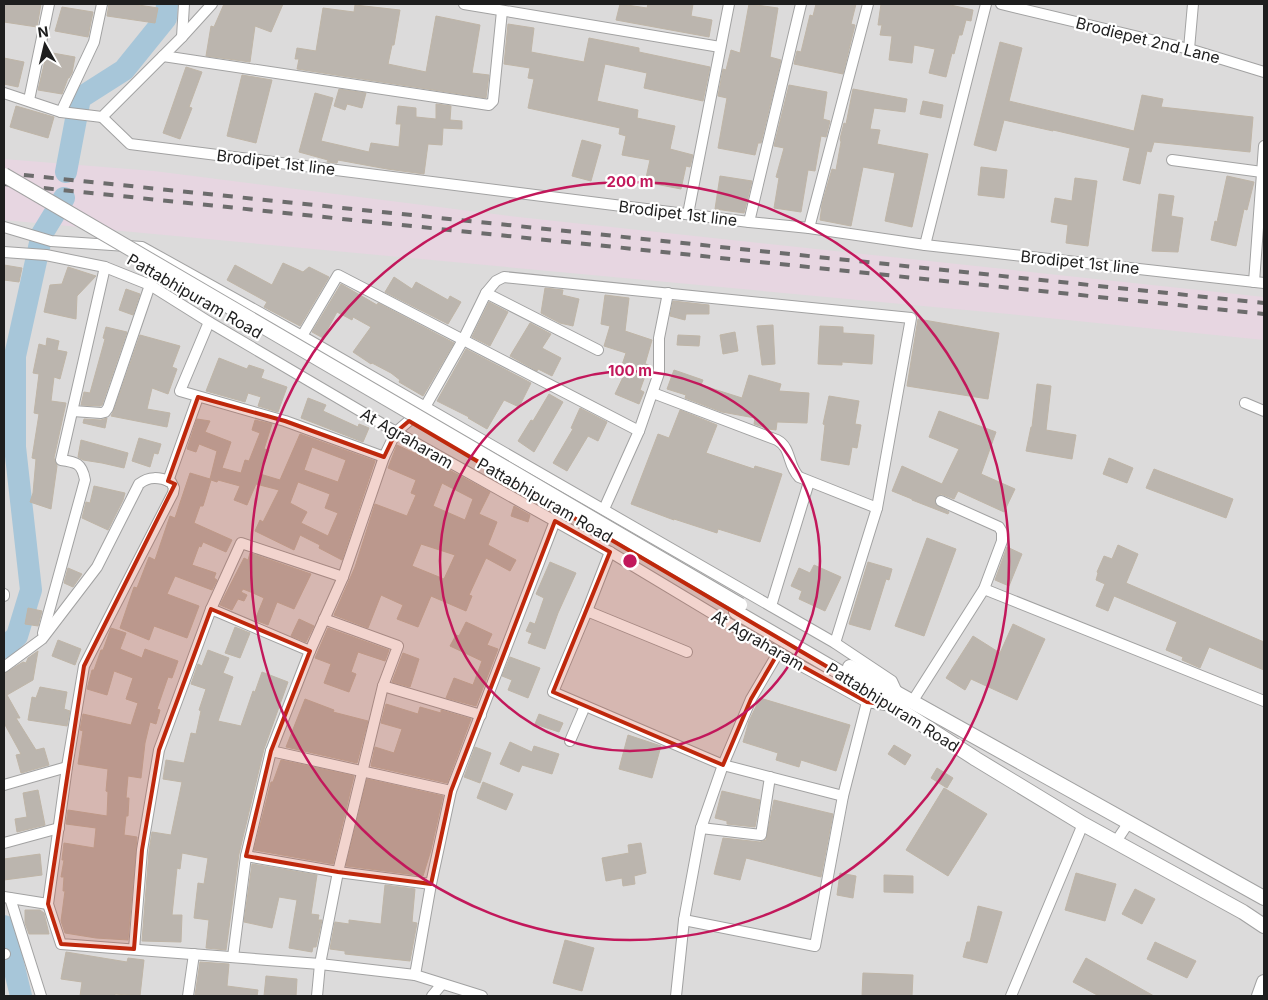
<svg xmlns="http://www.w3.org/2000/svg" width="1268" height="1000" viewBox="0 0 1268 1000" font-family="Inter,sans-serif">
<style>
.residential{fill:#dcdbdb}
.industrial{fill:#e7d6e1}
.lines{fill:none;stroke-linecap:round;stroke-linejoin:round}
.river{stroke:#a7c6d9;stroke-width:22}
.building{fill:#bbb5ae;stroke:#bfb5a7;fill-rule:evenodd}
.minor-casing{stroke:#a2a2a2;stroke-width:12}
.tertiary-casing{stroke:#a2a2a2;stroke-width:16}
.minor{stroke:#fff;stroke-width:10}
.tertiary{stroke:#fff;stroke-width:14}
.rail{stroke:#6c6c6c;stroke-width:4;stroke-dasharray:10 10;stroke-linecap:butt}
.tertiary-bridge-casing{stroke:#a2a2a2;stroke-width:16;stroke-linecap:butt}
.tertiary-bridge{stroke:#fff;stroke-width:14}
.marked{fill:#bf280c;fill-opacity:0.2;stroke:#bf280c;stroke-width:4;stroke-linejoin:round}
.ring{fill:none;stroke:#c2185b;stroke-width:2.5}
.labels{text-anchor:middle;stroke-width:4.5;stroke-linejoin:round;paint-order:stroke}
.street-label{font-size:16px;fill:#1e1e1e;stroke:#fff}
.centre{fill:#c2185b;stroke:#fff;stroke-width:2.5}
.ring-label{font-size:15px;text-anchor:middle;font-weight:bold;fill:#c2185b;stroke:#fff;stroke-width:4.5;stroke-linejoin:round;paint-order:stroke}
</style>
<rect width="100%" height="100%" fill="#eeece4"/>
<rect class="residential" x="4" y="4" width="1260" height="992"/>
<polygon class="industrial" points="4,159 154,171 518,217 1264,297 1264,340 1009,314 4,220"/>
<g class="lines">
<g class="river">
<polyline points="66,172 80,98 124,70 166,18 167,4"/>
<polyline points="4,648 17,636 31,590 15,447 15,356 42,234 64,198"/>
<polyline points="4,926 21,996"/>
</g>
</g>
<g class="building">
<polygon points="4,4 41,4 37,27 4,22"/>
<polygon points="109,4 132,4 158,8 155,23 107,16"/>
<polygon points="224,4 283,4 271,32 255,26 250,62 206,56 211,26 214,27"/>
<polygon points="620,4 647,8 648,4 693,4 691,16 712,20 709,37 616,20"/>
<polygon points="749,4 778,8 770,57 781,60 761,143 758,143 755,155 718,148 727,98 718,96 723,69 726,70 731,50 740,53"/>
<polygon points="816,4 856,4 851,24 855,25 843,74 794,64 797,51 801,52 810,15 813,16"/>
<polygon points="881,4 946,4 973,10 971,21 966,20 962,35 959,35 954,54 952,53 946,77 929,73 935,49 914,45 912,63 889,60 892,36 880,35 882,25 878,25"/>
<polygon points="355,5 400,10 394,45 392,45 388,64 426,72 436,16 480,25 472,73 489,75 486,98 297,69 299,59 295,59 297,48 316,51 323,8 354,12"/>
<polygon points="62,7 93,12 88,37 55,31"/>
<polygon points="508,24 534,28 531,52 584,62 589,38 639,48 639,52 710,67 703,101 644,88 647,73 605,64 597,101 638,110 637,118 675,126 670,149 693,155 690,167 686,166 681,189 645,182 650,160 622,155 626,136 619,134 620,128 528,108 534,79 528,78 530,68 504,64"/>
<polygon points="1000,42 1022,48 1009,101 1134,131 1142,95 1163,99 1161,107 1253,117 1250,152 1154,142 1151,152 1147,151 1140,184 1123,180 1130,148 1053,130 1053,131 1004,120 996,151 974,145"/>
<polygon points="47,52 75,57 72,73 69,78 68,78 62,94 38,90"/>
<polygon points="4,58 24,62 18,87 4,84"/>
<polygon points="186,67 202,72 189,107 192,108 180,139 163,133"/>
<polygon points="242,75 272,80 256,143 227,136"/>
<polygon points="789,85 827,92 823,119 830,121 826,137 821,136 815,171 808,170 801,212 774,208 779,178 776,177 784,148 774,146"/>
<polygon points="339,89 366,93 362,108 347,104 345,110 334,106"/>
<polygon points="853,89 907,99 905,112 874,108 870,129 880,130 877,144 928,154 912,227 885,221 895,173 863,167 851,226 820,220 822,204 832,169 836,170 841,142 840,139 844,123 846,124"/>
<polygon points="315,93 333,98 321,141 369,152 371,143 399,147 401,124 396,124 398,106 416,108 416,117 436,119 436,104 451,106 450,120 462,121 462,129 443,128 442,145 428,144 424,174 387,169 338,160 337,163 327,162 328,160 299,152"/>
<polygon points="923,101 943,105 941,118 920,114"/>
<polygon points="16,106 54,117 48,138 10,127"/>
<polygon points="582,140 601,145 591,181 572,176"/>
<polygon points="981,167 1007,170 1004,198 978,195"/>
<polygon points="720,176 752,181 744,213 715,209"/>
<polygon points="1227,176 1254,182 1247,210 1244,209 1236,246 1211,240 1215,221 1217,222"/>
<polygon points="1075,178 1097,181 1088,246 1066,243 1068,225 1051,222 1055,198 1072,201"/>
<polygon points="1159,194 1174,196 1171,216 1183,218 1178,252 1152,251"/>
<polygon points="283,263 303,272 309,267 329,277 300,326 264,307 267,302 227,280 235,265 272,285"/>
<polygon points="4,265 22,268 19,282 4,280"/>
<polygon points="68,267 96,276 77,296 76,319 44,312 50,285 62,284"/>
<polygon points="394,277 412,289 416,282 448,300 450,296 461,302 448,324 385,292"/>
<polygon points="341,284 377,305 378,303 454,343 423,396 399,382 400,380 391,373 372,363 371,364 353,352 371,327 353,317 352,320 337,312 323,338 312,332"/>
<polygon points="545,288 563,290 562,295 579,299 573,326 560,323 541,313"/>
<polygon points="126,289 140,294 133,315 119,310"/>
<polygon points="605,295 629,298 625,331 652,340 645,364 649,365 640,390 644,392 639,404 615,394 625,373 620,371 626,353 604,346 610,326 601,324"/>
<polygon points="673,301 709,305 709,314 686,314 685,320 670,316"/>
<polygon points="489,302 508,312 490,346 472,337"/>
<polygon points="918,319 999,333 988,399 907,386"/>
<polygon points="530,323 551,334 542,348 561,358 552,376 538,369 537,371 510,356"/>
<polygon points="773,325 775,364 762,365 757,326"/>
<polygon points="820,326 843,327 843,333 874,335 872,364 842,362 842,365 818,364"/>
<polygon points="106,327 127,332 102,405 100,406 81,405 84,392 90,393 105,339 103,338"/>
<polygon points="735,332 738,351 723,354 720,335"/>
<polygon points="140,335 180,346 172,367 177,369 168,394 152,388 147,409 170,413 167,427 111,416 114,410"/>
<polygon points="678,335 700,336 699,346 677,345"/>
<polygon points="47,338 59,341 57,350 67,352 60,379 54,377 51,401 66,403 54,458 57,466 51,509 30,502 33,493 36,459 32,458 39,414 34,413 39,374 33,373 39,344 46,346"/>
<polygon points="466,349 531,383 519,407 504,400 487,429 468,418 469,417 437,401"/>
<polygon points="219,358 247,369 249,365 264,370 261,378 287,387 278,412 258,406 261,397 248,393 245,402 206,391"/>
<polygon points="674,370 703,380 701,385 742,398 749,375 781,384 779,391 809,393 807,423 777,422 776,430 768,429 754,424 755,418 722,412 685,398 686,395 667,389"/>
<polygon points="1037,384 1051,386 1046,430 1076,435 1072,459 1026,451 1031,427 1032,427"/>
<polygon points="549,394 563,402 534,452 518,441 531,420 533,421"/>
<polygon points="829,396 859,401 855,424 861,425 857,448 852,447 849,465 821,460 825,425 823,424"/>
<polygon points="308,398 326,405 323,411 358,427 359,424 369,428 363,442 301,418"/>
<polygon points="580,408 607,422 598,441 588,436 567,471 553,463 573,429 571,428"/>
<polygon points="680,410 717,425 706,453 754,469 755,466 782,474 760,542 718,529 717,533 674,519 674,520 631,504 658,434 669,438"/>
<polygon points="939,411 996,432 981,474 1015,489 1004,512 958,491 954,499 941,494 935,499 936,505 949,512 948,514 912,500 912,499 892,491 902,466 942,484 959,449 929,437"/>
<polygon points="107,418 105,428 83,423 84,419 101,420"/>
<path d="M197,419L210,421L205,432L231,442L222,468L241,473L245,460L249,461L260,433L252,430L255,420L272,424L264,449L269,450L260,474L280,480L300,434L375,461L342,560L319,548L320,545L300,535L294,550L255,531L260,520L263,522L279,490L256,484L247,505L234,500L240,486L218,480L217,482L211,480L203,506H200L194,523L232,540L226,552L203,542L201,547L199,546L192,565L216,573L214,578L217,580L212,590L175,576L167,594L199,606L187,638L154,626L149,640L120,628L134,587L137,588L149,557L155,560L170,516L175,518L190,473L210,479L217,451L199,444L196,452L187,449ZM312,447L346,460L338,482L304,470ZM298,482L330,494L325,508L338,513L328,536L301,523L307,512L290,503Z"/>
<polygon points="139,438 161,444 158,454 154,453 150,467 132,461"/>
<polygon points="81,440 128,453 124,468 102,463 83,460 78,457"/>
<path d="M397,445L442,466L490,492L479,514L497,522L488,545L516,560L510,571L486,558L469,595L472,596L466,611L431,596L418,627L397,619L403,605L381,595L368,628L334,615L355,567L375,504L407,516L416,495L411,493L416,480L388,468ZM442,483L473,499L465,520L433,506ZM421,544L455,555L444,579L412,566Z"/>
<polygon points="1109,458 1133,468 1127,483 1103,474"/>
<polygon points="1154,469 1233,499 1226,518 1146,488"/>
<polygon points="94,486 125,493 123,500 108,530 82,518 86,502 90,503"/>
<polygon points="514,506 530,515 528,522 511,516"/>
<polygon points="927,538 956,549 924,636 895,626"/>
<polygon points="1118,545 1138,554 1126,583 1264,642 1264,670 1209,647 1200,668 1182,660 1183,657 1166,650 1177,622 1114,596 1108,611 1096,606 1105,584 1096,580 1098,573 1097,572 1104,556 1112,559"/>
<polygon points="1007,547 1022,554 1009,586 995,580"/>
<polygon points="250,553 311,574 294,609 277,602 268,625 255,620 264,598 253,593 243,589 241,592 247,595 244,601 238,599 232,610 220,605 244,558 248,560"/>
<polygon points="550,562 576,573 558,613 545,649 528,643 532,633 526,631 530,622 535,624 544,598 536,594"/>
<polygon points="868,562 892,569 889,580 886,579 870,630 849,624"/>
<polygon points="814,565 841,577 825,611 799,599 802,591 791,586 799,568 810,573"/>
<polygon points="68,568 82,574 73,587 64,583"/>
<polygon points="28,608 42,611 38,626 25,624"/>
<polygon points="299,619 314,626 306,642 291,636"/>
<polygon points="466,622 492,634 487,645 498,649 476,706 446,698 454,678 473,685 482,661 450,646 456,635 459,636"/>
<polygon points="1013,624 1045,639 1017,700 971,679 965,690 946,678 973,636 1000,653"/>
<polygon points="235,627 250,633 240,658 225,653"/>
<polygon points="111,628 126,633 120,649 142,658 145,649 178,661 172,678 168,677 157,709 160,710 156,724 150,722 145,743 141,778 128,776 126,798 129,798 128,816 126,816 124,835 137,837 128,940 96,938 65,933 61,921 65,891 63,891 64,877 61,877 64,860 62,860 64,843 94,848 96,828 66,824 68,810 107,816 108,792 106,791 108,769 78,764 83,731 80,730 83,714 131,725 138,703 126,699 133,678 114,671 107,695 87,689 92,670 94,670 101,650 103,650"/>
<polygon points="328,628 389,650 385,661 358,652 351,672 356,674 349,692 324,683 331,664 315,658"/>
<polygon points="58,640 81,649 75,665 52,656"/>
<polygon points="208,650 229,658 223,673 233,677 218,721 241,726 253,691 255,692 262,672 288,682 264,749 239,854 226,950 206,948 209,920 194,918 198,883 204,884 208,858 182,853 180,869 177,868 172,915 182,915 181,942 142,941 149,851 152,832 171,835 182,782 163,779 166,760 184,763 191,733 196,734 201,711 199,710 206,689 191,684 198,664 202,666"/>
<polygon points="38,651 33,680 7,695 20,718 16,718 36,750 44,748 49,765 21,773 16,755 21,754 4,723 4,674 23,662 26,663 28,658"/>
<polygon points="403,653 419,659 410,687 392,682"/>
<polygon points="510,657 540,668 528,698 508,690 512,680 502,676"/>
<polygon points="40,687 67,692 64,709 70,711 67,726 28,720 32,697 36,698"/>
<polygon points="760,698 850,725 836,771 801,760 799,767 776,760 778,753 743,742 749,721"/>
<polygon points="305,699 334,710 333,712 368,721 357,763 286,747"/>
<polygon points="386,704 418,714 420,707 441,713 441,710 471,719 447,783 371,766 375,747 394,753 402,729 381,723"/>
<polygon points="539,714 563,723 559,732 535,724"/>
<polygon points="628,735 661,746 652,778 619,769"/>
<polygon points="510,742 532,752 534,746 559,754 552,774 522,765 519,772 500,764"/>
<polygon points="894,745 911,755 905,765 888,754"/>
<polygon points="475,747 491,753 480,783 464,777"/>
<polygon points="281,760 354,776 333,864 254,850 271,782 273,782"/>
<polygon points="937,768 953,778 947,788 931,778"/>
<polygon points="367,779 443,796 431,850 423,876 346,866"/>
<polygon points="483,782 513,794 506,810 477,798"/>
<polygon points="944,788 987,814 948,876 906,850"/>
<polygon points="38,790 45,825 17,832 15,819 27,817 23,793"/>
<polygon points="722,791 760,800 755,827 727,824 727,821 715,818"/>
<polygon points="774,800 833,814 821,877 746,858 740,880 714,874 723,838 760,842 766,840"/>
<polygon points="641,843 646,873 634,876 635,884 623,886 622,878 606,881 602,858 629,853 628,845"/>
<polygon points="40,854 42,875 4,880 4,859"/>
<polygon points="252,864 317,875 311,914 319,915 318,920 322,920 316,947 313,947 312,952 289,948 297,900 279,897 272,928 244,922"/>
<polygon points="840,873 856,876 853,898 837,895"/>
<polygon points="1076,873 1116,884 1105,921 1065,910"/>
<polygon points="884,875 913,876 913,893 884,892"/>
<polygon points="385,885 415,889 412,922 417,923 410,961 345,954 345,951 330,949 335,922 349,924 349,920 381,924"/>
<polygon points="1135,889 1155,899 1142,924 1122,914"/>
<polygon points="978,906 1002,912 987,963 963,957 967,942 970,942"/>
<polygon points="25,910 40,910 44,913 49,934 29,934 25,923"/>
<polygon points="565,940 594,948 582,991 553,983"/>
<polygon points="1155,942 1196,961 1187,978 1147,959"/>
<polygon points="66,952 127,962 128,958 144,960 140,996 115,994 115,996 80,996 82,982 61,979"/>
<polygon points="1086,958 1154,996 1099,996 1073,982"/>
<polygon points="200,962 229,964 227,986 258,990 257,996 195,996"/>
<polygon points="863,973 913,975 912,996 862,996"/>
<polygon points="266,976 297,979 296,996 264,996"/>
</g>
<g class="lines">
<defs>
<g id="minor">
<polyline points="464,4 720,47"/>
<polyline points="1001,4 1189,49 1264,72"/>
<polyline points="182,37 184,4"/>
<polyline points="1189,49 1193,4"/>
<polyline points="163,56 489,105 493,101 502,11"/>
<polyline points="4,93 61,112 102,117 182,37 212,4"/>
<polyline points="29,100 49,4"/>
<polyline points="61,112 94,42 102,4"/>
<polyline points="102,117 130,144 749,222 809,228 925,245 1264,283"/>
<polyline points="1172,160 1262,172"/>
<polyline points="688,214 729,4"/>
<polyline points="749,222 801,4"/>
<polyline points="4,227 51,241 142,247 302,336 835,643 892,681 898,694"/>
<polyline points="809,228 868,4"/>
<polyline points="925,245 986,4"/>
<polyline points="4,252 46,255 105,267 150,285 209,322 396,432 610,552 778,653 867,702 892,706"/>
<polyline points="1254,282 1264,146"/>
<polyline points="486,293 496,281 504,277 911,318 877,508 835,643"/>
<polyline points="209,322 180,391 285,421 384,457"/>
<polyline points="302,336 338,275 639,431"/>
<path d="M653,393L777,440C792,448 787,465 799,477L877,508"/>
<polyline points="1245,403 1264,411"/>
<polyline points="73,411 101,413 105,412 108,408 150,285 161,260"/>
<polyline points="168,481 198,397"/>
<polyline points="604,509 639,431 659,373 659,338 668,293"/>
<polyline points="610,552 587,611 553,692 723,765 843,796"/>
<polyline points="984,589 1264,701"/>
<polyline points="4,594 4,596"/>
<polyline points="771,606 809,482"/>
<polyline points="211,609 310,651"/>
<polyline points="587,611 687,652"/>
<path d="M43,633L85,480C82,463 76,462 61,460L105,267"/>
<path d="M4,667L42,639L97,567L139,484C149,476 159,477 171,482L174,488L173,493L84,666L67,767L48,904L61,944L320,964L415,975L482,996"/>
<polyline points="383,686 481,715"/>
<polyline points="912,702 984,589 1002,541 1002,532 999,527 941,501"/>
<polyline points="570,741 585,706"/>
<polyline points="271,751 451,791"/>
<polyline points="4,785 67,767"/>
<polyline points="701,828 761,835 770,777"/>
<polyline points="4,843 59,828"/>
<polyline points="1115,843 1129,822"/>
<polyline points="246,856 338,872 431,884"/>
<polyline points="4,897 48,904"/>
<polyline points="10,898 41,996"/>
<polyline points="684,920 815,946 843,796 867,702"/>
<polyline points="134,949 142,850 159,750 211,609 241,543 343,577"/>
<polyline points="4,954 5,954"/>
<polyline points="233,957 246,856 271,751 310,651 343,577 384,457 396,432 425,407 463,340 486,293 598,350"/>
<polyline points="415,975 431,884 451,791 555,521"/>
<polyline points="188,996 194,954"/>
<polyline points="317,996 320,964 338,872 383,686 398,646 324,619"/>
<polyline points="432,996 442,984"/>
<polyline points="676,996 684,920 701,828 723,765 751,699 778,653"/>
<polyline points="1011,996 1083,824"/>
</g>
<g id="tertiary">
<polyline points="736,612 858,683 976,759 1083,824 1243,912 1264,926"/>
<polyline points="850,667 1264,898"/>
<polyline points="1259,996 1264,982"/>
</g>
</defs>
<use href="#minor" class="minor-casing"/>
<use href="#tertiary" class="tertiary-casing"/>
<use href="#minor" class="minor"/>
<use href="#tertiary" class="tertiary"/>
<g class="rail">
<polyline points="4,173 1264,303"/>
<polyline points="4,184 1264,314"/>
</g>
<defs>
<polyline id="tertiary-bridge" points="4,175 740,605"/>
</defs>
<use href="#tertiary-bridge" class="tertiary-bridge-casing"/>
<use href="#tertiary-bridge" class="tertiary-bridge"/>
</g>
<path class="marked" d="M198,397L285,421L384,457L396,432L409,421L894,706L867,702L778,653L751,699L723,765L553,692L610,552L555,521L451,791L431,884L338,872L246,856L271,751L310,651L211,609L159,750L142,850L134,949L61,944L48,904L84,666L175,484L168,481Z"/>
<g class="ring">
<circle cx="630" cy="561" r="190"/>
<circle cx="630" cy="561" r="379"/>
</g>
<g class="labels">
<g class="street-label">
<text transform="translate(1148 40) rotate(14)" y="6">Brodiepet 2nd Lane</text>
<text transform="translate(276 162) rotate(7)" y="6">Brodipet 1st line</text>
<text transform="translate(678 213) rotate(7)" y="6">Brodipet 1st line</text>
<text transform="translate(1080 262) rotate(6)" y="6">Brodipet 1st line</text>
<text transform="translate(195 296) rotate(30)" y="6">Pattabhipuram Road</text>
<text transform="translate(407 438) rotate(30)" y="6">At Agraharam</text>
<text transform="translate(545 500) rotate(30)" y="6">Pattabhipuram Road</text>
<text transform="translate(758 640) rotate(30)" y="6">At Agraharam</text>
<text transform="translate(893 707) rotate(32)" y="6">Pattabhipuram Road</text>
</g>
</g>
<circle cx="630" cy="561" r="8" class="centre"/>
<g class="ring-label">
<text x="630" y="187">200 m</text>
<text x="630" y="376">100 m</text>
</g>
<rect width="1268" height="1000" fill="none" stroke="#1e1e1e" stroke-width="10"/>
<g transform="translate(45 45) rotate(352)" stroke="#ffffff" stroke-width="4" paint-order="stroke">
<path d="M0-4L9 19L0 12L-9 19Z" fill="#1e1e1e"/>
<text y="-8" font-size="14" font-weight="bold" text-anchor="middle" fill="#1e1e1e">N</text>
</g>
</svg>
